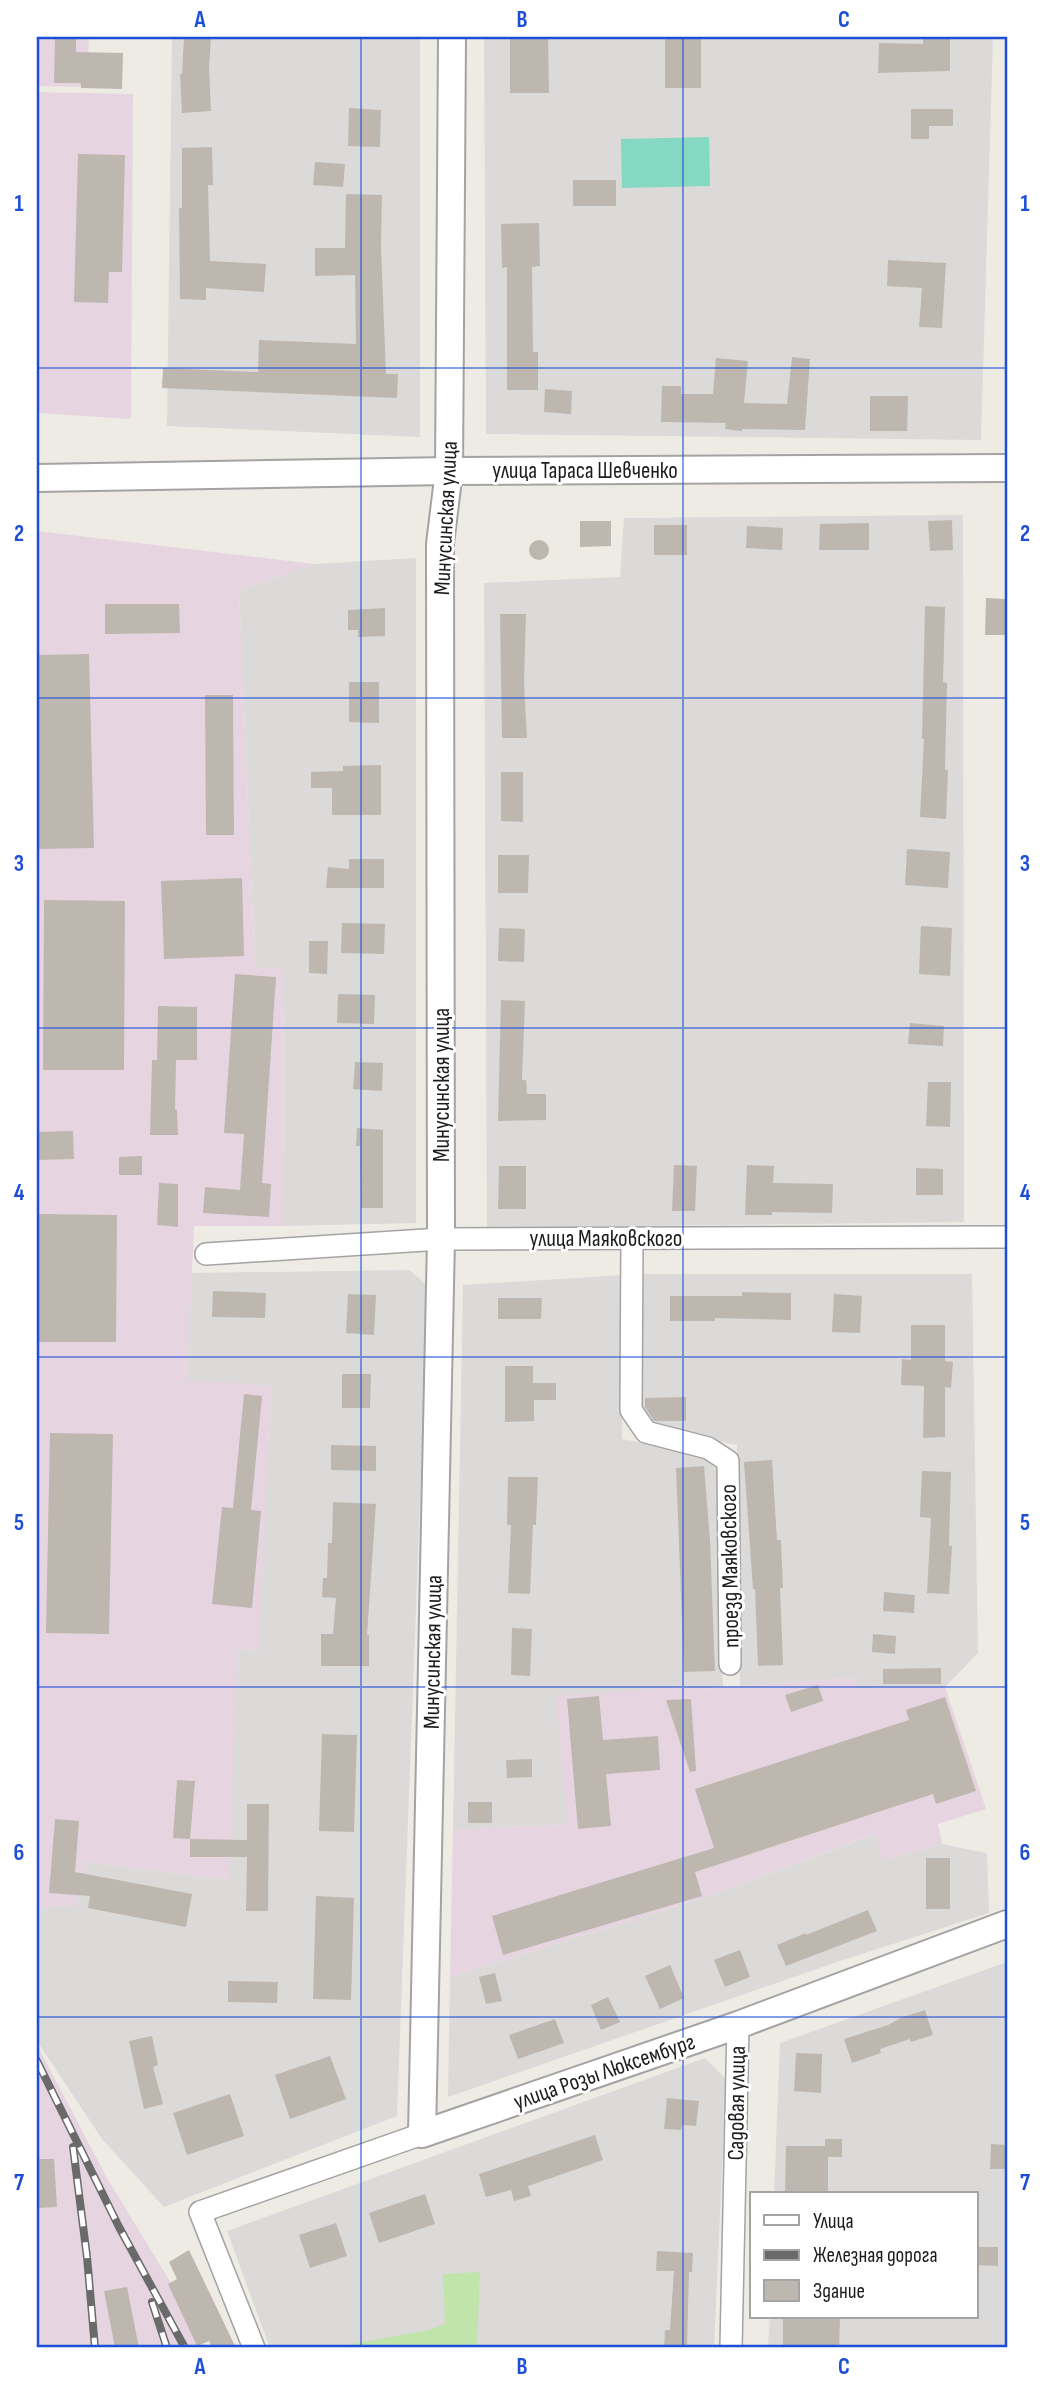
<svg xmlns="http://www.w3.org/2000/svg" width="1044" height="2385" viewBox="0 0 1044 2385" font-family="'Sofia Sans Condensed',sans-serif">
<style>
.residential{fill:#dbdad9}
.industrial{fill:#e6d5e1}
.grass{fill:#c1e4ab}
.pitch{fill:#85d8c1}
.building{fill:#bdb7b0}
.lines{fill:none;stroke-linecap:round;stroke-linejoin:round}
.minor-casing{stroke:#a3a3a3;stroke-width:24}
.tertiary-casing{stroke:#a3a3a3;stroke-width:30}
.minor{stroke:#fff;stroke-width:21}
.tertiary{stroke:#fff;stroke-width:26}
.rail-casing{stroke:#6a6a6a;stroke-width:8}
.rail{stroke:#fff;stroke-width:5;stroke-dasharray:16;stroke-linecap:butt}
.grid{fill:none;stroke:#1d4ed8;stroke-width:2;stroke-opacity:0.55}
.labels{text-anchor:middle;stroke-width:6;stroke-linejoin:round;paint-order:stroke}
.street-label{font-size:23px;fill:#1c1c1c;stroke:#fff}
.neatline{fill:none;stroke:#1d4ed8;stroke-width:2.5}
.grid-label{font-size:23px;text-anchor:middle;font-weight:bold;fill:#1d4ed8}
</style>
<rect width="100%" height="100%" fill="#edebe3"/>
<g class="residential">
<polygon points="172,37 420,37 420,437 167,426"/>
<polygon points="484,37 993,37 981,440 486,434"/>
<polygon points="963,515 964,1222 487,1228 484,583 620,577 624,518"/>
<polygon points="416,558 416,1223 283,1226 284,968 255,968 239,590 314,564"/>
<polygon points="409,1270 428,1286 397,2116 164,2207 102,2139 37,2041 37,1911 48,1907 76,1905 88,1862 228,1880 238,1649 258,1650 271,1387 187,1381 191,1273"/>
<polygon points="643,1274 972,1274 978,1653 945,1687 858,1688 853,1678 740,1686 737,1445 646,1426 638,1409"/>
<polygon points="623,1275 622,1439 702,1455 717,1470 723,1687 697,1689 684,1686 567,1824 453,1830 463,1285"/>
<polygon points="875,1834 883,1860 942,1844 987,1853 989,1913 837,1962 448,2097 450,1977 710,1896"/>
<polygon points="1007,1962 1007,2348 768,2348 770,2317 976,2317 976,2194 774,2194 780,2043"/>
<polygon points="705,2058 726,2079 714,2348 270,2348 227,2231"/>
</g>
<g class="industrial">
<polygon points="37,37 89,37 87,87 37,86"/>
<polygon points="37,92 133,94 131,419 37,413"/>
<polygon points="37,531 314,564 239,590 255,968 284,968 283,1226 194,1226 187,1380 271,1386 259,1650 238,1649 229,1880 88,1862 76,1905 48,1907 37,1911"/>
<polygon points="854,1678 858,1688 945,1687 986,1809 938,1824 942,1844 883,1860 874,1834 710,1896 450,1977 453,1830 567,1824 556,1696 685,1686 698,1689"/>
<polygon points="37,2045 107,2178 194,2321 205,2348 37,2348"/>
</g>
<polygon class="grass" points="480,2272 477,2348 329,2348 429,2330 445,2324 443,2274"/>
<polygon class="pitch" points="709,137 710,186 622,188 621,139"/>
<g class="building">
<polygon points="55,37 76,37 76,52 123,53 122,89 81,88 81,83 54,83"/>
<polygon points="184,37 211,37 209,69 211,111 182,113 180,74 182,74"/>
<polygon points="510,37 548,37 549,93 510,93"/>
<rect x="665" y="37" width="36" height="51"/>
<polygon points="923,37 950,37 950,71 878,73 879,43 923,44"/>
<polygon points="349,108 381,110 380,147 348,146"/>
<polygon points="911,109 953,109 953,126 929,126 929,139 911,139"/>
<polygon points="212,147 213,185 208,185 210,261 266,264 264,292 206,288 206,300 180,299 179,208 182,208 182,148"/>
<polygon points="78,154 125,155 122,272 109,272 108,303 74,302"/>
<polygon points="315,162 345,164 343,187 313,185"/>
<rect x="573" y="180" width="43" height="26"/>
<polygon points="346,194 382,195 381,247 386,374 398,374 397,398 162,388 163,368 258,372 259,340 356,344 355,275 315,276 315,248 345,248"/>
<polygon points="539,223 540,266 532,267 533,352 538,352 538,390 507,390 507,267 502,268 501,224"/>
<polygon points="888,260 946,263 942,328 919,327 922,288 887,286"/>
<polygon points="792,357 810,359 805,430 742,429 742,431 725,429 726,423 661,422 662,386 681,386 681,394 713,394 716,358 748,361 744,403 787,404"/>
<polygon points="545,389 572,391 571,414 544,412"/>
<polygon points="870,396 908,396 907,431 870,431"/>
<polygon points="952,520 953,550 930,551 928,521"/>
<polygon points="580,521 611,521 611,546 580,547"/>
<polygon points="869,523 869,550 819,550 820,524"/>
<rect x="654" y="525" width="33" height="30"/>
<polygon points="747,526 783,528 782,550 746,548"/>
<circle cx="539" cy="550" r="10"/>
<polygon points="986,598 1006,599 1005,635 985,635"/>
<polygon points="105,604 179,604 180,633 105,634"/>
<polygon points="925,606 945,607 943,682 947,683 945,770 948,770 946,819 920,817 924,739 922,739"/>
<polygon points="385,608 385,636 358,637 358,630 348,630 348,610"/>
<polygon points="500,614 526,614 524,683 527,738 502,738"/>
<polygon points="89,654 94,848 37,849 37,655"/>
<polygon points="349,682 379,682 379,723 349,722"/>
<polygon points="205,695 233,695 234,835 206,835"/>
<polygon points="381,765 381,815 332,815 332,788 311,788 311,772 343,771 343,766"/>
<polygon points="501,772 523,772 523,822 501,821"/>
<polygon points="907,849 950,852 948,888 905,885"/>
<polygon points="498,855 529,855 528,893 498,893"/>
<polygon points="349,859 384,859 384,888 326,888 328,867 349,869"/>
<polygon points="242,878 244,956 164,959 161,881"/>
<polygon points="44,900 125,901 124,1070 43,1070"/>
<polygon points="342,923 385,924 384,954 341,953"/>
<polygon points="921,926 952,928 950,976 919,974"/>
<polygon points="499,928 525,929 524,962 498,961"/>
<polygon points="309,941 328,941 327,974 309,973"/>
<polygon points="235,974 276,977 262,1183 271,1184 269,1217 203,1213 205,1187 240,1190 244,1134 224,1133"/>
<polygon points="338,994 375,995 374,1024 337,1023"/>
<polygon points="501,1000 525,1001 522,1080 526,1080 527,1094 546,1094 546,1120 498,1121"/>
<polygon points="158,1006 197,1007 197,1060 176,1060 175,1110 177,1110 178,1135 150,1135 152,1060 157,1060"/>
<polygon points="910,1023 944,1026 943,1046 908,1044"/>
<polygon points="355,1062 383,1063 382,1091 353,1089"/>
<polygon points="928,1082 951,1082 950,1127 926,1126"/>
<polygon points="357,1128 383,1130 383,1208 361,1208 360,1146 356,1146"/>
<polygon points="73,1131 74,1159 37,1160 37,1132"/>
<polygon points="142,1156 142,1175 119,1175 119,1157"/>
<polygon points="674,1165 697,1166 695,1211 672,1211"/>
<polygon points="747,1165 774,1166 773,1183 833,1184 832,1213 772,1212 772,1215 745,1215"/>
<polygon points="499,1166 526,1166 526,1209 498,1209"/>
<polygon points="916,1168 943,1169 943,1195 916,1195"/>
<polygon points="159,1183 178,1184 178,1227 157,1225"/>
<polygon points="37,1214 117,1215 116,1342 37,1342"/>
<polygon points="213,1291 266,1293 265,1318 212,1317"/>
<polygon points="742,1292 791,1293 791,1320 715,1318 715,1321 670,1321 670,1296 742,1296"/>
<polygon points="348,1294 376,1295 374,1335 346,1333"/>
<polygon points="834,1294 862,1296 860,1333 832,1332"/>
<polygon points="498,1298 542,1298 541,1319 498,1319"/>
<polygon points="911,1325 945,1325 945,1361 953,1362 951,1388 945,1387 945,1437 923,1438 924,1386 901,1385 902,1359 911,1360"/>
<polygon points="505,1366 533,1366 533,1383 556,1383 556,1400 534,1400 534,1421 505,1422"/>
<polygon points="342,1374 371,1374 370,1408 342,1408"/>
<polygon points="244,1394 262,1396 251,1510 261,1511 252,1608 212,1604 222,1507 233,1508"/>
<polygon points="686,1397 686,1421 654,1421 645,1407 645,1398"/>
<polygon points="50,1433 113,1434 109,1634 46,1633"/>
<polygon points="331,1445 376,1446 376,1471 331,1470"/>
<polygon points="772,1460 777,1540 781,1540 783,1588 780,1588 783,1665 758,1666 755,1589 753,1589 744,1462"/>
<polygon points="704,1466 710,1540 715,1671 684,1672 676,1468"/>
<polygon points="922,1471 951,1472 949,1546 952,1546 949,1594 927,1593 931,1518 920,1517"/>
<polygon points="508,1477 538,1477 536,1525 533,1525 530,1594 508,1593 511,1525 507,1525"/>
<polygon points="333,1502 376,1504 367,1635 369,1635 369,1666 321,1666 321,1634 333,1634 336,1598 322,1597 323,1578 327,1578 328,1543 332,1543"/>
<polygon points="884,1592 915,1595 914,1613 883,1611"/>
<polygon points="512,1628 532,1629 530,1676 511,1675"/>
<polygon points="873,1634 896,1636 895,1654 872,1652"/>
<polygon points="941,1668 941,1684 883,1684 883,1669"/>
<polygon points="818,1685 823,1701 791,1712 785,1695"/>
<polygon points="599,1696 603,1740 658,1736 660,1770 606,1774 611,1826 578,1829 567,1699"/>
<polygon points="945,1697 976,1791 936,1804 933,1794 695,1872 702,1896 503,1955 492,1916 714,1848 695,1789 909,1720 906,1710"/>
<polygon points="691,1699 696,1771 690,1772 666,1700"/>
<polygon points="322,1734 357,1735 354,1832 319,1831"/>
<polygon points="532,1759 532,1777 507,1778 506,1760"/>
<polygon points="177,1780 195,1781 190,1839 173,1838"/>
<rect x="468" y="1802" width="24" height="21"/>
<polygon points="247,1804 269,1804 268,1911 246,1911 247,1857 190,1857 190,1839 247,1840"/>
<polygon points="55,1819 79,1821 75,1872 192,1894 186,1927 88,1908 90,1896 49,1893"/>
<rect x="926" y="1858" width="24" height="51"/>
<polygon points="316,1896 354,1898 351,2000 313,1999"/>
<polygon points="868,1910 877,1931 786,1966 777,1945 806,1933 806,1935"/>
<polygon points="740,1950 750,1977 725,1987 714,1960"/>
<polygon points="670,1965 684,1998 660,2009 645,1976"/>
<polygon points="495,1973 502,2001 486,2004 479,1977"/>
<polygon points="228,1981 278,1982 277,2003 228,2002"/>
<polygon points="608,1997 620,2022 601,2030 591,2005"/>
<polygon points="925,2010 933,2035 911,2042 910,2039 880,2049 881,2053 852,2063 844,2039 888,2025 903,2017"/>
<polygon points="555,2019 564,2043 518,2059 509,2035"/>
<polygon points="152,2036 158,2065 153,2067 163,2104 144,2109 129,2041"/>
<polygon points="796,2053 822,2054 821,2093 794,2091"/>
<polygon points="330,2056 346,2099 290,2119 275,2075"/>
<polygon points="230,2094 244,2136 187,2155 173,2113"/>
<polygon points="667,2098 699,2101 696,2126 682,2125 681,2130 664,2129"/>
<polygon points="595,2135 603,2160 528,2186 531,2196 514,2201 511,2190 486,2197 479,2174"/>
<polygon points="825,2139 842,2139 842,2157 828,2157 828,2194 785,2194 786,2146 825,2146"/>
<polygon points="991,2144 1007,2145 1007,2169 990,2169"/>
<polygon points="37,2159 54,2159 57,2207 37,2208"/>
<polygon points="425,2194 435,2224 379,2243 369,2213"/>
<polygon points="336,2223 347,2256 310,2268 299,2235"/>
<polygon points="976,2247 998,2247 998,2266 976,2265"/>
<polygon points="189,2250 236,2348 212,2348 209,2341 197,2346 168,2284 177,2279 169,2262"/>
<polygon points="657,2251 693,2253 692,2272 689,2272 687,2348 664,2348 665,2330 670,2330 674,2271 656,2271"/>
<polygon points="127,2287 139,2348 115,2348 104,2291"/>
<polygon points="783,2317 840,2317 839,2348 783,2348"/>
</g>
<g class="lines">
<defs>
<g id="minor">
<polyline points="632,1238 631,1410 646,1432 708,1448 728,1461 730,1664"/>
<polyline points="206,1254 441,1239 1007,1237"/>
<polyline points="254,2348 200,2212 422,2134"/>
<polyline points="731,2348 738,2025"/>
</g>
<g id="tertiary">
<polyline points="452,37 449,471 440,544 441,1239 422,2134 738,2025 1007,1924"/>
<polyline points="37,478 449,471 1007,468"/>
</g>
</defs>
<use href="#minor" class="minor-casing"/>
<use href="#tertiary" class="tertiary-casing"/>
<use href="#minor" class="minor"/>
<use href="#tertiary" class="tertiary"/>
<defs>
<g id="rail">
<polyline points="37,2061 119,2227 185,2348"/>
<polyline points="73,2147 87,2257 95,2348"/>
<polyline points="152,2302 167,2348"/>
</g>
</defs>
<use href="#rail" class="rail-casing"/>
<use href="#rail" class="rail"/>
</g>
<path class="grid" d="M361,37V2348M683,37V2348M37,368H1007M37,698H1007M37,1028H1007M37,1357H1007M37,1687H1007M37,2017H1007"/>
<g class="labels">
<g class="street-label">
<text x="585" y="478">улица Тараса Шевченко</text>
<text transform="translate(445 518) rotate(-87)" y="8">Минусинская улица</text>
<text transform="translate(441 1085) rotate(-90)" y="8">Минусинская улица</text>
<text x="606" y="1246">улица Маяковского</text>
<text transform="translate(729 1566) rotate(-91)" y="8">проезд Маяковского</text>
<text transform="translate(432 1652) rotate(-89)" y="8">Минусинская улица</text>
<text transform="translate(604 2071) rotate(-19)" y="8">улица Розы Люксембург</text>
<text transform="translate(736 2103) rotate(-89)" y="8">Садовая улица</text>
</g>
</g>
<rect width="1044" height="2385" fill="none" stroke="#ffffff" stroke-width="77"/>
<rect x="750" y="2192" width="228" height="126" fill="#ffffff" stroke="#a4a4a4" stroke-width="2"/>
<rect x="764" y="2215" width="35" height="10" fill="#ffffff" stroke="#a4a4a4" stroke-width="2"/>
<text x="813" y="2228" font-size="21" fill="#1c1c1c">Улица</text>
<rect x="764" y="2250" width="35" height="10" fill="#6a6a6a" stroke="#a4a4a4" stroke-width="2"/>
<text x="813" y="2262" font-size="21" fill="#1c1c1c">Железная дорога</text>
<rect x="764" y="2280" width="35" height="21" fill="#bdb7b0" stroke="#a4a4a4" stroke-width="2"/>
<text x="813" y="2298" font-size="21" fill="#1c1c1c">Здание</text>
<rect x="38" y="38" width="968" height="2308" class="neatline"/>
<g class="grid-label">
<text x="200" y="27">A</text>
<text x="522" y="27">B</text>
<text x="844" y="27">C</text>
<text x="19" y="211">1</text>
<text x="1025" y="211">1</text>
<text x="19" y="541">2</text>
<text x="1025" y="541">2</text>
<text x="19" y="871">3</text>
<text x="1025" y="871">3</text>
<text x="19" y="1200">4</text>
<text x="1025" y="1200">4</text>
<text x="19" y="1530">5</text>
<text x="1025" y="1530">5</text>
<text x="19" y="1860">6</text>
<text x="1025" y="1860">6</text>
<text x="19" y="2190">7</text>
<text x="1025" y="2190">7</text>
<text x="200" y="2374">A</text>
<text x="522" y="2374">B</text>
<text x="844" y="2374">C</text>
</g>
</svg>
